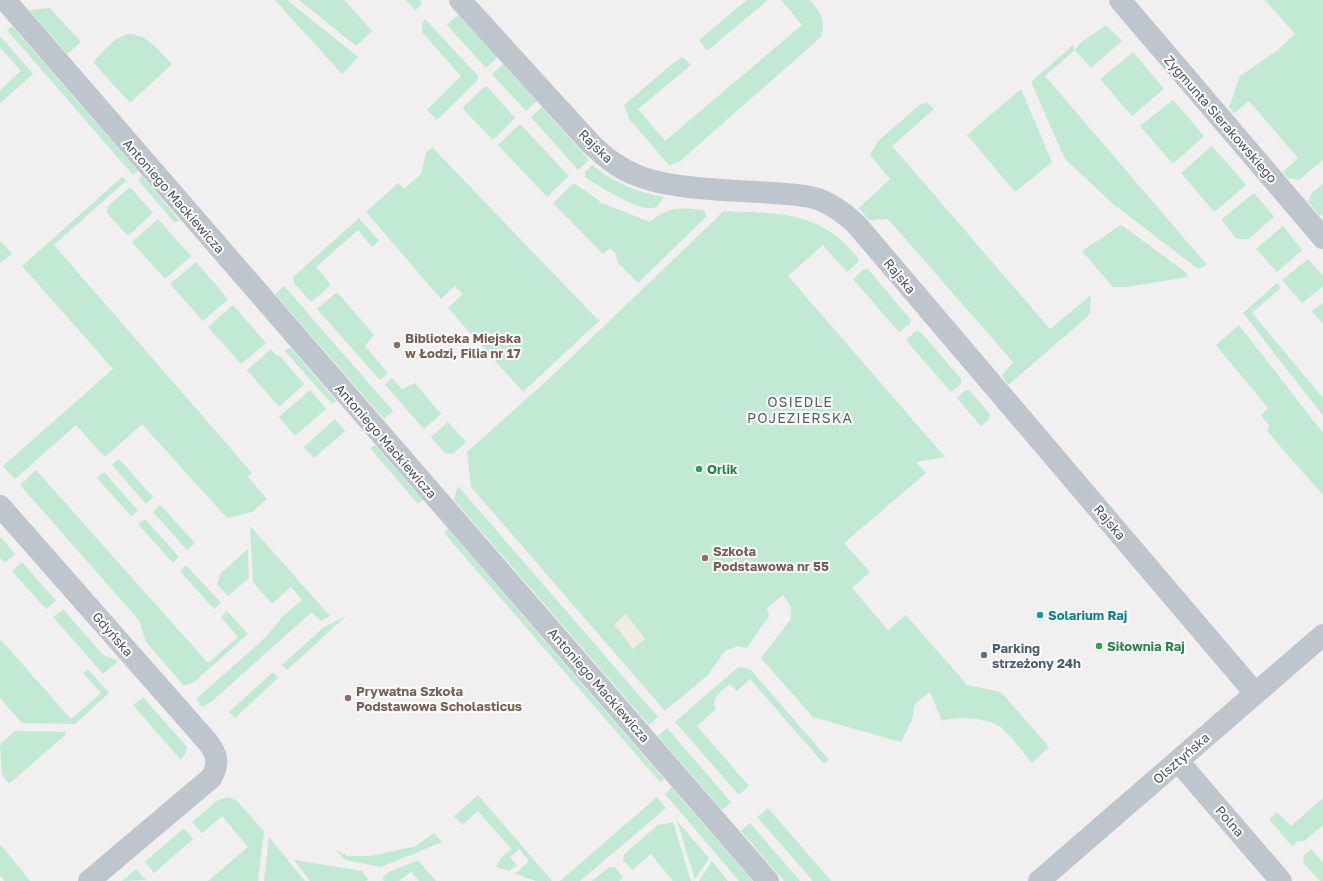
<svg xmlns="http://www.w3.org/2000/svg" width="1323" height="881" viewBox="0 0 1323 881" font-family="'Golos Text',sans-serif">
<style>
.green{fill:#c2e9d4}
.sand{fill:#f0ece1}
.lines{fill:none;stroke-linecap:round;stroke-linejoin:round}
.street{stroke:#bfc5cc;stroke-width:22}
.education-dot{fill:#8d6e63;stroke:#fff;stroke-width:1.5}
.leisure-dot{fill:#2e9e5b;stroke:#fff;stroke-width:1.5}
.culture-dot{fill:#0f9aa8;stroke:#fff;stroke-width:1.5}
.service-dot{fill:#5c6f8a;stroke:#fff;stroke-width:1.5}
.labels{text-anchor:middle;stroke-width:4;stroke-linejoin:round;paint-order:stroke}
.street-label{font-size:13px;fill:#49515a;stroke:#fff}
.education-label{font-size:13px;font-weight:bold;fill:#785e54;stroke:#fff;text-anchor:start}
.leisure-label{font-size:13px;font-weight:bold;fill:#27864d;stroke:#fff;text-anchor:start}
.culture-label{font-size:13px;font-weight:bold;fill:#0d838f;stroke:#fff;text-anchor:start}
.service-label{font-size:13px;font-weight:bold;fill:#4e5e75;stroke:#fff;text-anchor:start}
.neighbourhood-label{font-size:14px;letter-spacing:1px;fill:#5c5f63;stroke:#fff}
</style>
<rect width="100%" height="100%" fill="#f1efef"/>
<g class="green">
<polygon points="275,0 287,0 358,57 342,74"/>
<polygon points="299,0 344,0 372,31 356,46"/>
<polygon points="406,0 421,0 422,4 415,10"/>
<polygon points="747,0 768,0 707,51 699,40"/>
<path d="M781,0H810C821,13 826,20 821,37L680,161L669,165L630,120L624,105L672,64L682,57L691,65L638,109L665,141L802,25Z"/>
<polygon points="1265,0 1323,0 1323,160 1299,180 1288,178 1283,172 1298,158 1249,101 1234,113 1229,107 1240,76 1278,50 1295,34"/>
<polygon points="50,8 81,42 67,54 29,10"/>
<polygon points="458,15 498,57 486,68 447,25"/>
<polygon points="425,19 478,76 478,80 437,120 427,110 461,76 422,32 422,23"/>
<polygon points="1106,25 1122,41 1091,68 1075,50 1045,76 1207,265 1198,269 1112,203 1065,159 1031,82 1073,45 1075,50 1079,44"/>
<polygon points="12,26 138,171 133,175 7,30"/>
<path d="M129,34C148,35 159,51 172,64L130,103L93,62C103,52 114,36 129,34Z"/>
<polygon points="0,36 33,74 0,103 0,90 21,71 0,47"/>
<polygon points="1133,52 1164,89 1132,116 1100,79"/>
<polygon points="503,64 537,101 526,111 492,74"/>
<polygon points="488,87 515,118 493,140 467,113 463,107 483,88"/>
<polygon points="1021,89 1052,162 1015,192 967,135"/>
<polygon points="1173,100 1204,136 1173,164 1140,126"/>
<polygon points="927,103 934,109 892,146 1050,329 1091,295 1090,313 1086,318 1008,385 1002,375 1013,362 888,219 869,220 859,208 890,179 870,155 878,141 921,104"/>
<polygon points="542,107 589,160 578,170 531,117"/>
<polygon points="520,124 569,176 547,197 498,145"/>
<polygon points="1212,146 1246,185 1214,212 1181,173"/>
<polygon points="432,147 598,320 601,319 523,392 448,308 463,294 455,286 441,299 366,212 398,183 404,189 421,174 426,153"/>
<path d="M592,165C613,183 638,192 664,197C662,199 659,205 656,207C643,215 597,185 585,177V172Z"/>
<polygon points="142,176 180,221 174,222 138,180"/>
<polygon points="122,177 126,181 54,245 252,473 248,477 267,499 252,512 227,518 142,424 105,457 76,425 15,479 3,466 113,369 22,266"/>
<path d="M574,183L602,203L650,222C670,205 680,208 704,210L707,216L638,283L617,262L616,254L610,248L603,254L553,203Z"/>
<polygon points="1323,184 1323,214 1320,216 1308,201 1312,193"/>
<polygon points="130,187 153,213 128,236 107,213 107,207"/>
<polygon points="1254,193 1274,217 1248,239 1237,239 1221,220"/>
<path d="M724,211C781,214 819,210 858,258V262L847,272L823,245L788,276L945,457L916,462L926,473L844,543L870,572L852,588L888,630L906,615L967,685L1001,692L1049,747L1032,763C1022,752 1014,739 1003,729C990,718 957,715 942,721L930,692L915,704L912,720L901,742L813,717L761,658L791,619V607L783,595L767,608L769,616L747,648L738,646L725,651L708,675L665,711L471,487L467,452L553,375Z"/>
<polygon points="359,218 379,241 372,247 358,230 316,267 331,285 311,302 294,283 293,277"/>
<polygon points="158,219 191,256 165,279 132,242"/>
<polygon points="1121,225 1187,273 1188,277 1127,287 1113,287 1082,251"/>
<polygon points="1283,226 1302,250 1277,272 1256,249"/>
<polygon points="0,241 12,254 1,263 0,262"/>
<polygon points="1308,259 1323,276 1323,286 1302,303 1282,280"/>
<polygon points="196,262 228,299 203,321 170,284"/>
<polygon points="864,269 868,269 910,319 910,324 899,332 853,279"/>
<polygon points="1277,283 1281,288 1252,313 1323,398 1323,416 1243,313"/>
<polygon points="284,286 393,411 384,419 275,294"/>
<polygon points="337,292 374,335 365,346 388,373 380,380 317,309"/>
<polygon points="1323,303 1323,324 1312,311"/>
<polygon points="233,305 266,343 241,364 208,327"/>
<polygon points="1239,325 1323,433 1323,495 1267,431 1270,426 1261,415 1268,408 1216,345"/>
<polygon points="916,331 920,331 961,379 961,384 951,392 906,340"/>
<polygon points="291,348 336,401 332,404 284,350"/>
<polygon points="271,349 276,355 279,355 304,384 279,407 247,370"/>
<polygon points="392,378 402,389 415,383 441,414 424,429 385,385"/>
<polygon points="310,390 326,409 295,436 279,417"/>
<polygon points="966,390 970,391 990,414 989,419 981,426 957,398"/>
<polygon points="335,419 345,431 314,458 304,447"/>
<polygon points="448,422 466,442 453,454 445,453 431,437"/>
<polygon points="375,445 423,500 418,504 370,448"/>
<polygon points="119,459 153,497 146,504 112,465"/>
<polygon points="36,470 208,663 238,637 221,617 227,611 248,634 194,682 184,686 146,642 139,620 20,485"/>
<polygon points="104,472 138,511 131,516 97,478"/>
<polygon points="458,486 658,717 649,725 454,500"/>
<polygon points="160,505 195,543 187,550 153,512"/>
<polygon points="145,519 179,557 173,563 138,524"/>
<polygon points="250,526 330,616 320,621 312,612 211,702 202,707 196,699 265,638 283,616 302,600 291,587 272,604 253,582"/>
<polygon points="448,529 664,779 660,782 444,533"/>
<polygon points="0,536 15,554 5,563 0,558"/>
<polygon points="248,549 249,578 228,596 217,584 221,573"/>
<polygon points="22,562 56,601 46,609 12,571"/>
<polygon points="186,565 221,603 214,609 180,571"/>
<polygon points="63,609 103,655 118,661 103,674 53,617"/>
<polygon points="346,616 287,670 282,665 324,627"/>
<polygon points="0,639 71,719 101,693 83,673 88,669 109,693 75,724 22,723 0,698"/>
<path d="M741,667L751,670L829,760L824,764L750,679L737,691L730,684C722,691 710,697 716,709L697,726L749,786L739,795L675,722L737,668Z"/>
<polygon points="273,672 278,678 235,718 229,712"/>
<polygon points="143,697 187,747 186,752 181,760 133,705"/>
<polygon points="667,728 731,802 722,810 658,736"/>
<polygon points="15,731 65,732 65,735 9,784 2,775 0,745"/>
<polygon points="672,787 683,801 753,881 739,881 665,794"/>
<polygon points="478,795 552,881 536,881 515,874 529,861 519,849 510,857 517,865 509,871 496,867 501,858 511,849 478,811 462,825 454,816"/>
<polygon points="229,797 237,801 264,831 258,881 208,881 248,847 222,816 202,833 192,822 218,800"/>
<polygon points="657,797 666,808 580,881 560,881"/>
<polygon points="1323,798 1323,825 1304,841 1298,841 1292,846 1269,819 1277,812 1291,826"/>
<polygon points="768,808 831,881 813,881 757,817"/>
<polygon points="677,821 709,858 695,879"/>
<polygon points="673,822 691,881 673,881 651,854 632,870 623,860 624,854 658,825"/>
<polygon points="750,823 800,881 784,881 741,831"/>
<polygon points="184,828 193,839 154,873 145,862"/>
<polygon points="434,833 442,842 381,867 345,860 335,849 347,856 371,856 416,846"/>
<polygon points="269,837 305,881 264,881"/>
<polygon points="0,844 30,881 5,881 0,875"/>
<polygon points="1311,849 1323,863 1323,881 1320,881 1303,862 1304,855"/>
<polygon points="294,860 362,871 368,879 366,881 310,881"/>
<polygon points="418,860 436,881 419,881 411,872 399,881 384,881 382,878 389,872"/>
<polygon points="712,861 728,881 699,881"/>
<polygon points="609,867 615,867 623,878 619,881 592,881"/>
<polygon points="136,869 146,880 122,881"/>
</g>
<polygon class="sand" points="626,614 645,639 633,649 614,624"/>
<g class="lines">
<g class="street">
<polyline points="5,0 768,881"/>
<path d="M460,0L591,144C605,157 618,168 636,175C671,190 733,190 772,193C787,194 803,194 818,199C832,204 844,213 856,224L1255,693"/>
<polyline points="1120,0 1323,238"/>
<path d="M0,506L206,740C217,753 220,763 211,778L89,881"/>
<polyline points="1178,761 1281,881"/>
<polyline points="1039,881 1323,635"/>
</g>
</g>
<g class="education-dot">
<circle cx="397" cy="345" r="4"/>
<circle cx="705" cy="558" r="4"/>
<circle cx="348" cy="698" r="4"/>
</g>
<g class="leisure-dot">
<circle cx="699" cy="469" r="4"/>
<circle cx="1099" cy="646" r="4"/>
</g>
<circle class="culture-dot" cx="1040" cy="615" r="4"/>
<circle class="service-dot" cx="984" cy="655" r="4"/>
<g class="labels">
<g class="street-label">
<text transform="translate(1221 119) rotate(49)" y="5">Zygmunta Sierakowskiego</text>
<text transform="translate(596 146) rotate(44)" y="5">Rajska</text>
<text transform="translate(174 196) rotate(49)" y="5">Antoniego Mackiewicza</text>
<text transform="translate(900 276) rotate(50)" y="5">Rajska</text>
<text transform="translate(386 441) rotate(49)" y="5">Antoniego Mackiewicza</text>
<text transform="translate(1110 522) rotate(50)" y="5">Rajska</text>
<text transform="translate(113 634) rotate(49)" y="5">Gdyńska</text>
<text transform="translate(599 685) rotate(49)" y="5">Antoniego Mackiewicza</text>
<text transform="translate(1181 758) rotate(-41)" y="5">Olsztyńska</text>
<text transform="translate(1230 821) rotate(49)" y="5">Polna</text>
</g>
<g class="education-label">
<text x="405" y="343">Biblioteka Miejska<tspan x="405" dy="15">w Łodzi, Filia nr 17</tspan></text>
<text x="713" y="556">Szkoła<tspan x="713" dy="15">Podstawowa nr 55</tspan></text>
<text x="356" y="696">Prywatna Szkoła<tspan x="356" dy="15">Podstawowa Scholasticus</tspan></text>
</g>
<g class="leisure-label">
<text x="707" y="474">Orlik</text>
<text x="1107" y="651">Siłownia Raj</text>
</g>
<g class="culture-label">
<text x="1048" y="620">Solarium Raj</text>
</g>
<g class="service-label">
<text x="992" y="653">Parking<tspan x="992" dy="15">strzeżony 24h</tspan></text>
</g>
<g class="neighbourhood-label">
<text x="800" y="407">OSIEDLE<tspan x="800" dy="16">POJEZIERSKA</tspan></text>
</g>
</g>
</svg>
